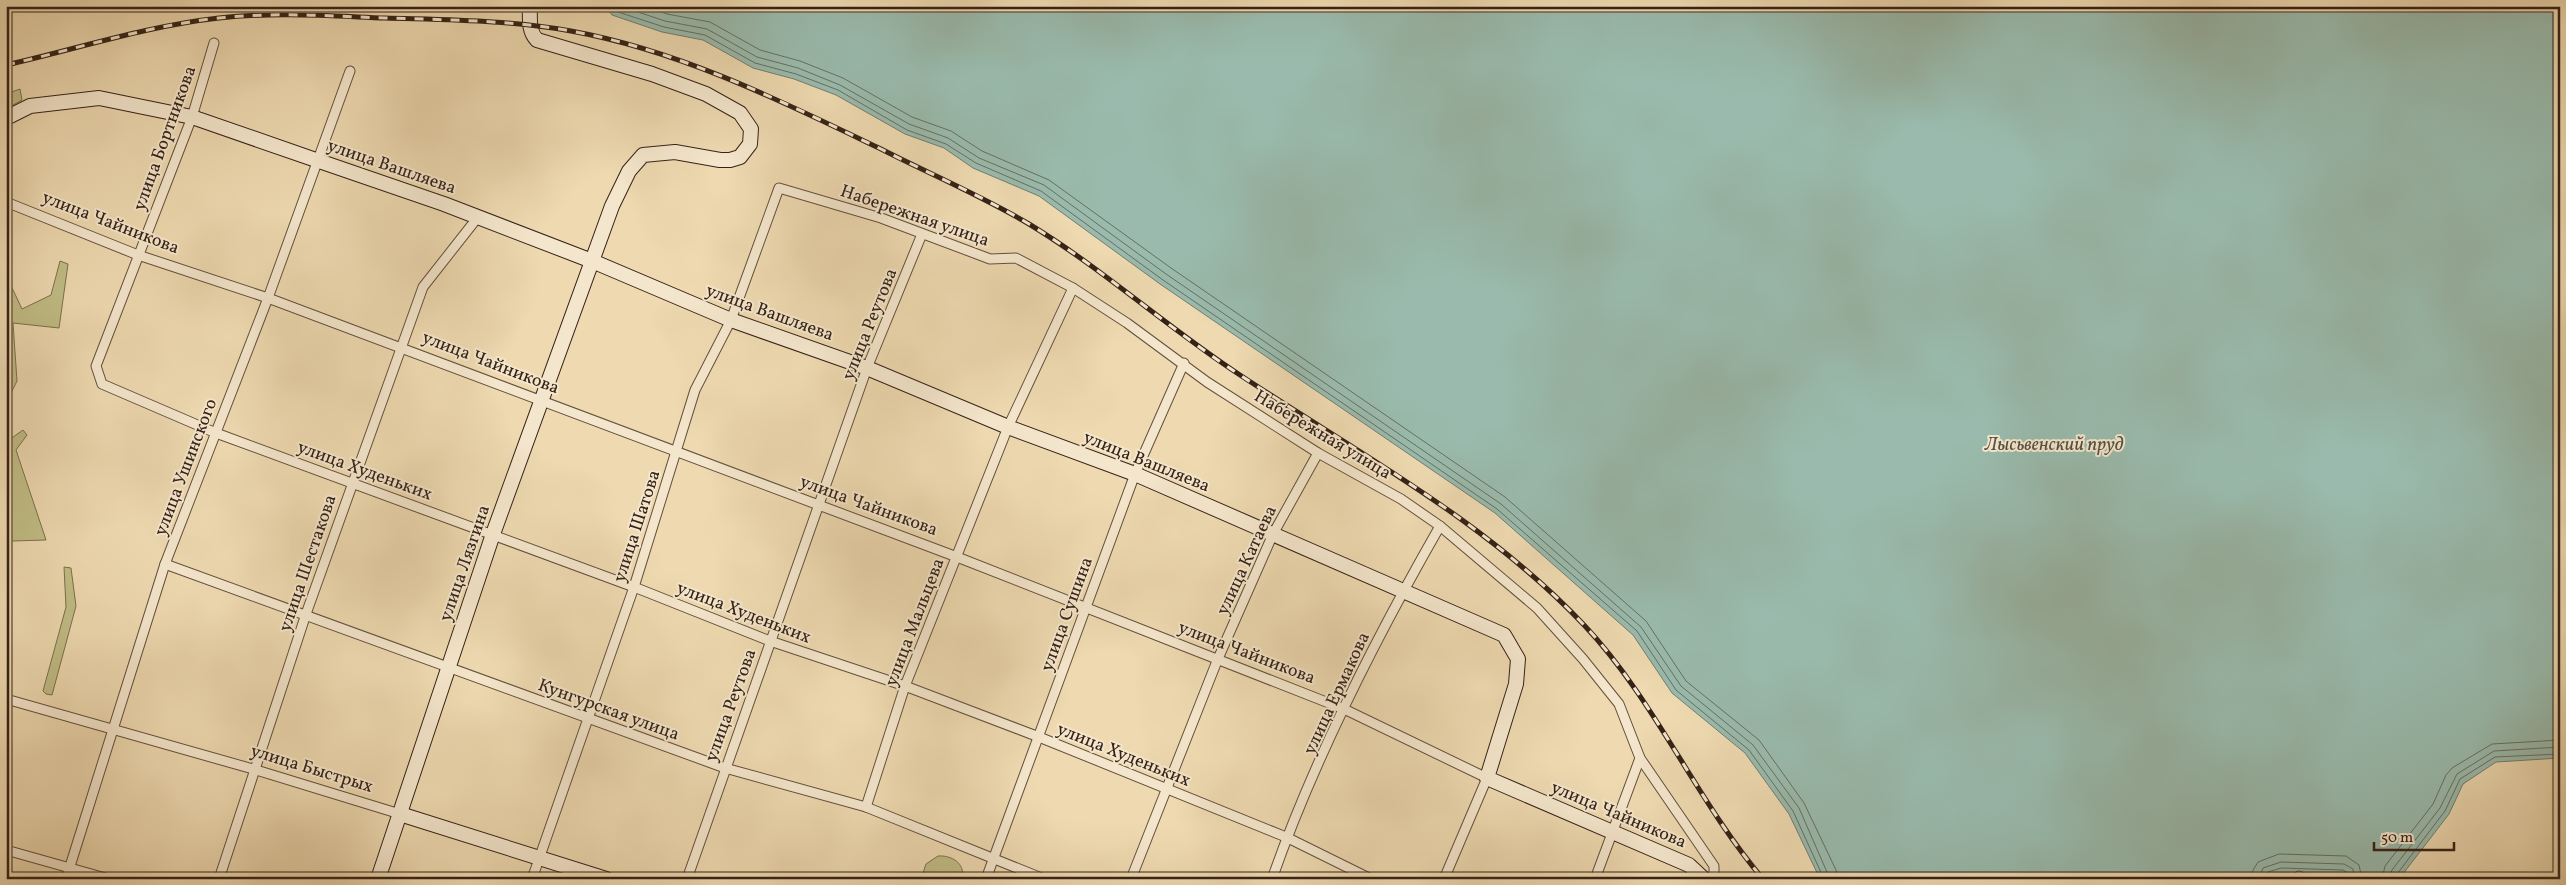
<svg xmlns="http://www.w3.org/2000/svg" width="2566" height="885" viewBox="0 0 2566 885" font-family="Vollkorn,serif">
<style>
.green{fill:#c1bd86;stroke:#7b704e}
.water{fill:#99baac;stroke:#717d70}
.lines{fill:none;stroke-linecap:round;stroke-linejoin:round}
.shore{stroke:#676e62;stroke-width:1}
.street-casing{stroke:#63503d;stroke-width:11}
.secondary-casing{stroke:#352217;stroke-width:16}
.street{stroke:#f4e6cc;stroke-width:9}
.secondary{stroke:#f4e6cc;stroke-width:14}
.rail-casing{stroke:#352217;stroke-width:5}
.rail{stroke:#f4e6cc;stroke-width:3;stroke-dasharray:9;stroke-linecap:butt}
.labels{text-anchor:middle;stroke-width:4;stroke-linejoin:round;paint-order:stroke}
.street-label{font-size:18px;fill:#352217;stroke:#f4e6cc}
.water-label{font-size:19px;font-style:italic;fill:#535044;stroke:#f4e6cc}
</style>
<rect width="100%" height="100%" fill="#eed9b0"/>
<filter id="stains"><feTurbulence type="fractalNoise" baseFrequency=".004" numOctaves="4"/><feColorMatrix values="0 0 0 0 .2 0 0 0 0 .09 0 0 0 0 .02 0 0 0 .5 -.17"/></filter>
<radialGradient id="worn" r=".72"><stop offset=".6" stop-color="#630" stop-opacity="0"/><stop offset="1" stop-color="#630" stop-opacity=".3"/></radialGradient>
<g class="green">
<polygon points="20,89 22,100 6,109 6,94"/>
<polygon points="60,261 68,264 59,328 13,323 17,381 6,403 6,275 22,309 51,295"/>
<polygon points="23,430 27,435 16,450 46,540 12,541 6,536 6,442"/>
<polygon points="64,567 71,568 76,606 52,695 46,694 43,691 66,607"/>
<path d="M938,856C951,855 966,863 962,879H921L926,864Z"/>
</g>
<polygon class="water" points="605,6 2560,6 2560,758 2496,762 2463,784 2449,814 2399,879 2343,879 2343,875 2281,873 2264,879 1820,879 1789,814 1745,753 1672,693 1633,635 1495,513 1160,284 1039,196 973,168 944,148 905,134 836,95 794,79 753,68 703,40 662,32 612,15"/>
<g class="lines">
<g class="shore">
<polyline points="611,6 615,11 664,27 705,35 755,63 796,74 838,90 907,130 946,144 976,163 1041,191 1163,280 1497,509 1637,631 1676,690 1749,750 1793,811 1824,879"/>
<polyline points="620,6 665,21 707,29 757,57 798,68 840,85 909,124 948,138 979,158 1044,185 1166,274 1501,504 1641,627 1681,686 1753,745 1799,808 1830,879"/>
<polyline points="644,6 667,14 710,22 760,50 800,61 843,78 912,117 951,131 982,151 1049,180 1171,268 1505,497 1646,621 1686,681 1759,740 1804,803 1836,870 1838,879"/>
<polyline points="2251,879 2253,870 2258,862 2279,854 2346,856 2359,865 2362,879"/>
<polyline points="2259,879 2263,868 2281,862 2344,864 2353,869 2354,879"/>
<polyline points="2265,879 2268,872 2281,868 2343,870 2348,873 2348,879"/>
<polyline points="2382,879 2385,866 2433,804 2446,775 2452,768 2492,744 2560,740"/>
<polyline points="2389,879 2392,870 2440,808 2457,774 2494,751 2560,747"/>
<polyline points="2396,879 2397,874 2445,811 2460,779 2495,757 2560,754"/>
</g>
<defs>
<g id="street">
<polyline points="214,43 192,117 96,366 102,384 216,433 634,587 770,641 905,686 1039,737 1286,837 1371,879"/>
<polyline points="6,202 138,255 268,298 957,557 1344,709 1487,778 1444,879"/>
<polyline points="165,564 725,768 866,807 1044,879"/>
<polyline points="6,699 253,769 400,814"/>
<polyline points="866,807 905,686 1008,427 1073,288"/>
<polyline points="6,850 109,879"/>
<polyline points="66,879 165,564 268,298 350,71"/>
<polyline points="219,879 306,614 423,287 478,217"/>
<polyline points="532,879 634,587 695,390 731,320 779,188 881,218 990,259 1016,258 1073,288 1127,323 1207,382 1318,453 1401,499 1440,526 1537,608 1583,659 1619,704 1640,758 1714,866 1714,879"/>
<polyline points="687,879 867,368 922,234"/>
<polyline points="986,879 1135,474 1184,363"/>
<polyline points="1131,879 1217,661 1273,534 1318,453"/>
<path d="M1272,879C1314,759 1377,636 1440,526"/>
<polyline points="1595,879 1640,758"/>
<polyline points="2298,879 2299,876"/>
</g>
<g id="secondary">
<polyline points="6,118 30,106 99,98 192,117 316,160 444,204 592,261 731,320 867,368 1008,427 1135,474 1504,635 1518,659 1516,684 1487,778 1689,865 1704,879"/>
<polyline points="400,814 606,879"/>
<path d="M378,879L493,534L612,206L629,171L643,155L675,152L720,160H730L740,157L750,144L751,129L740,113L706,94L652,74L537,40C528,31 530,18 530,6"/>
</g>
</defs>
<use href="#street" class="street-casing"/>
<use href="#secondary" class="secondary-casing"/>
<use href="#street" class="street"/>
<use href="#secondary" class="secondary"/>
<defs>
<path id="rail" d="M6,65C77,49 146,26 219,18C274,12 330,16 385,18C447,20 510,20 571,31C681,51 781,101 881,149C930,174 982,196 1029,224C1103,269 1168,328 1240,375C1358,453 1486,521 1584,625C1655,700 1696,800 1763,879"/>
</defs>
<use href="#rail" class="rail-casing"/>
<use href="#rail" class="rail"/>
</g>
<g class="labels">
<g class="street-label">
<text transform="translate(164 138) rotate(-70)" y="6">улица Бортникова</text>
<text transform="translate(392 166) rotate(19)" y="6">улица Вашляева</text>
<text transform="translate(915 215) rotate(19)" y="6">Набережная улица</text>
<text transform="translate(111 222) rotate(21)" y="6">улица Чайникова</text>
<text transform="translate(770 312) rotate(20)" y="6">улица Вашляева</text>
<text transform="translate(869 324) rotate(-68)" y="6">улица Реутова</text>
<text transform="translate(491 362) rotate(21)" y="6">улица Чайникова</text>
<text transform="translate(1323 434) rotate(31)" y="6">Набережная улица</text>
<text transform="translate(1147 461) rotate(22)" y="6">улица Вашляева</text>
<text transform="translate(185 467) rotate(-69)" y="6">улица Ушинского</text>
<text transform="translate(365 470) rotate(20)" y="6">улица Худеньких</text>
<text transform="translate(869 505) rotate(20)" y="6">улица Чайникова</text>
<text transform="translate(636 526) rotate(-72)" y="6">улица Шатова</text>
<text transform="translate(1246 560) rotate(-65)" y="6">улица Катаева</text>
<text transform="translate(307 563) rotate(-71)" y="6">улица Шестакова</text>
<text transform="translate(464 563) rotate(-71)" y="6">улица Лязгина</text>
<text transform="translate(744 612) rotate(21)" y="6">улица Худеньких</text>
<text transform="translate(1066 614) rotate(-70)" y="6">улица Сушина</text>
<text transform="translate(914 622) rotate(-69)" y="6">улица Мальцева</text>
<text transform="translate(1247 652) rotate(21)" y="6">улица Чайникова</text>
<text transform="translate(1336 693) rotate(-65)" y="6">улица Ермакова</text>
<text transform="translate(730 705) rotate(-70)" y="6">улица Реутова</text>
<text transform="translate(609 709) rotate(20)" y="6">Кунгурская улица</text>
<text transform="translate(1124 754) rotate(22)" y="6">улица Худеньких</text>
<text transform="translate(312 768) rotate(17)" y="6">улица Быстрых</text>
<text transform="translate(1619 814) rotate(23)" y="6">улица Чайникова</text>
</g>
<g class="water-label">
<text x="2054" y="450">Лысьвенский пруд</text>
</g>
</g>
<rect width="2566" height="885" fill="none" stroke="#eed9b0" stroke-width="25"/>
<rect x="8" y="8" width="2551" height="870" fill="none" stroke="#352217" stroke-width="2.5"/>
<rect x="12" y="12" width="2541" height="860" fill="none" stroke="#352217"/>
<path d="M2374 842v8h80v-8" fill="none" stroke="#352217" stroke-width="2.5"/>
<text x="2381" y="842" font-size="15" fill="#352217" stroke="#f4e6cc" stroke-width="4" paint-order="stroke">50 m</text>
<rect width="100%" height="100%" filter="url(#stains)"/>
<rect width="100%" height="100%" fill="url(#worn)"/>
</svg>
